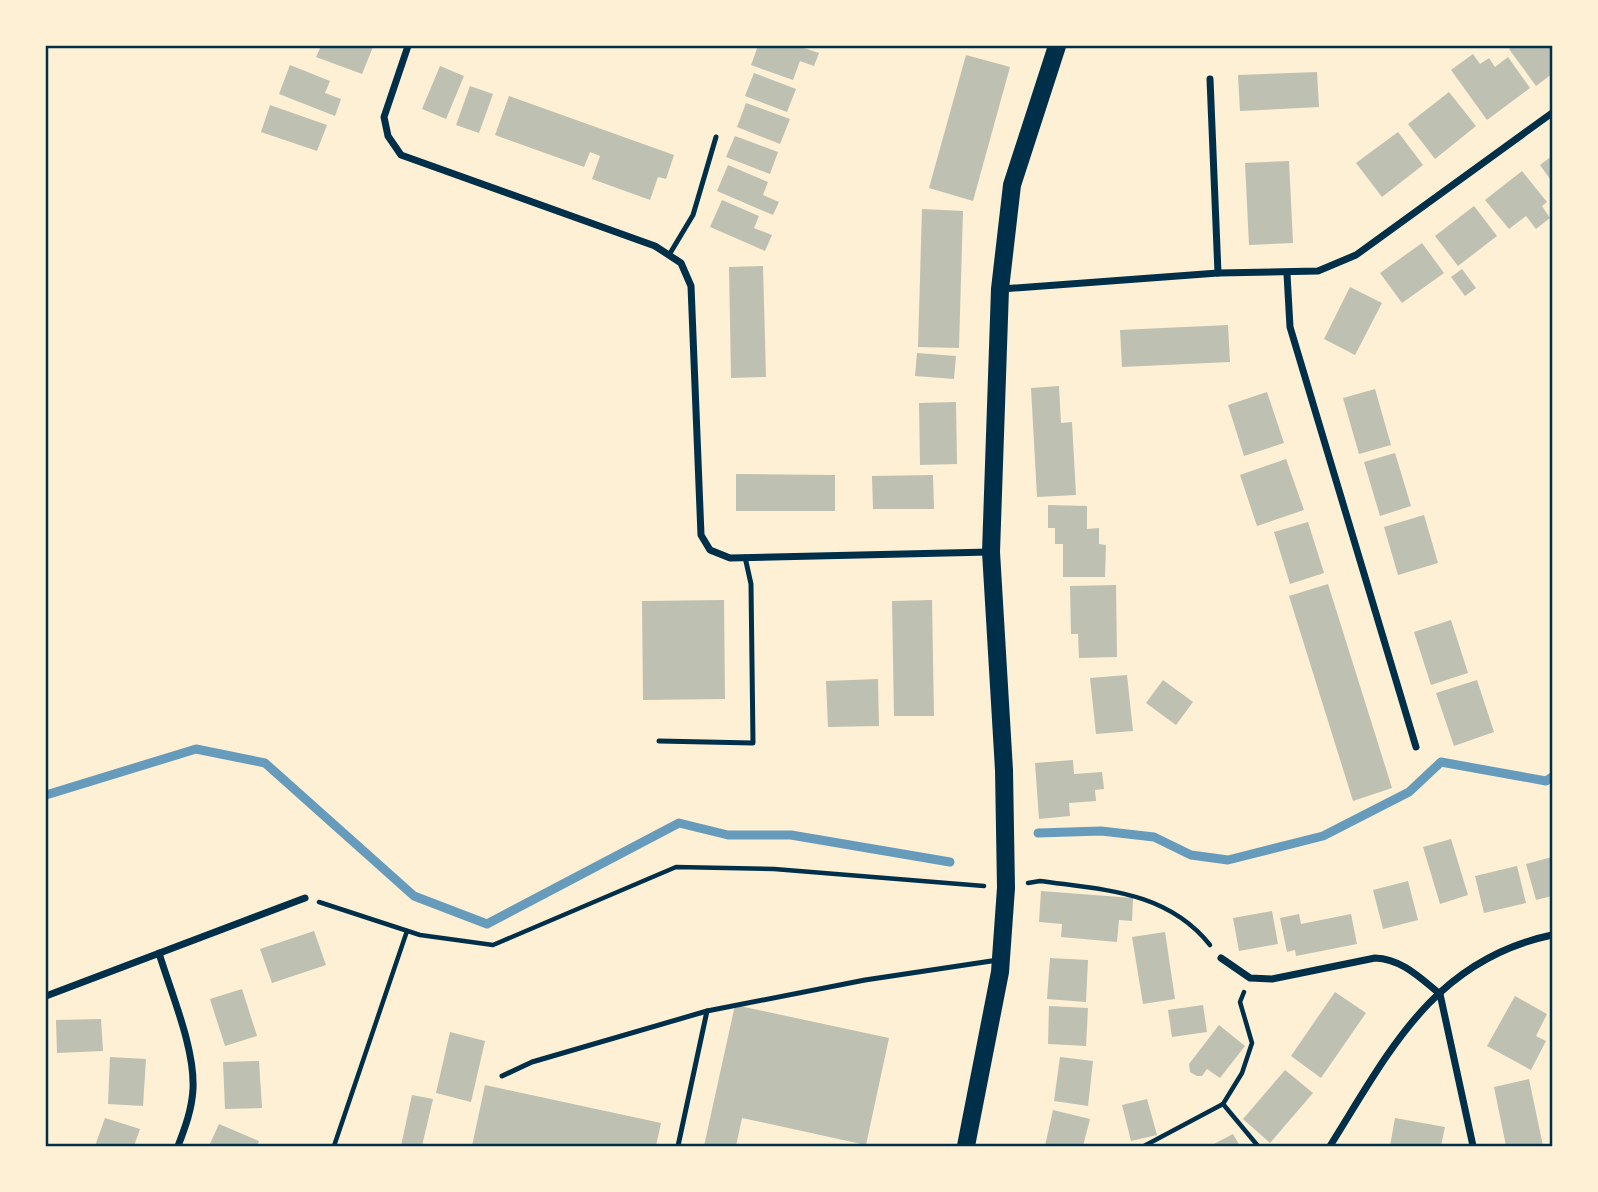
<svg xmlns="http://www.w3.org/2000/svg" width="1598" height="1192" viewBox="0 0 1598 1192" font-family="'Roboto Condensed',sans-serif">
<style>
.lines{fill:none;stroke-linecap:round;stroke-linejoin:round}
.stream{stroke:#669bbc;stroke-width:9}
.building{fill:#bec0b2}
.path{stroke:#003049;stroke-width:4.5}
.service{stroke:#003049;stroke-width:5}
.minor{stroke:#003049;stroke-width:7}
.primary{stroke:#003049;stroke-width:18}
.neatline{fill:none;stroke:#003049;stroke-width:2.5}
</style>
<rect width="100%" height="100%" fill="#fdf0d5"/>
<g class="lines">
<g class="stream">
<polyline points="46,795 196,749 265,763 414,896 487,924 679,823 728,835 791,835 950,862"/>
<polyline points="1038,833 1101,831 1154,837 1191,855 1228,860 1323,836 1409,792 1441,762 1546,781 1552,777"/>
</g>
</g>
<g class="building">
<polygon points="321,46 368,46 373,47 362,74 316,57"/>
<polygon points="758,46 798,46 819,53 814,66 800,61 793,80 751,65"/>
<polygon points="1514,46 1552,46 1552,74 1536,86 1509,49"/>
<polygon points="1473,54 1480,64 1489,58 1495,67 1508,57 1530,88 1487,120 1451,70"/>
<polygon points="966,55 1010,67 973,201 929,188"/>
<polygon points="290,65 330,81 325,93 341,99 335,116 279,94"/>
<polygon points="440,66 464,76 446,119 422,109"/>
<polygon points="1317,72 1319,107 1240,111 1238,75"/>
<polygon points="754,73 796,89 787,112 745,96"/>
<polygon points="470,86 493,94 479,133 456,125"/>
<polygon points="1449,92 1476,126 1435,159 1408,124"/>
<polygon points="509,96 674,155 666,179 658,177 650,200 592,179 600,156 590,152 584,167 495,135"/>
<polygon points="746,103 790,119 780,144 737,127"/>
<polygon points="270,105 327,125 317,151 261,132"/>
<polygon points="1398,132 1423,165 1382,197 1356,163"/>
<polygon points="735,136 778,152 770,174 726,157"/>
<polygon points="1552,156 1552,182 1540,165"/>
<polygon points="1289,161 1293,243 1249,245 1245,163"/>
<polygon points="728,165 768,182 763,195 779,202 773,215 717,191"/>
<polygon points="1522,171 1547,202 1542,206 1550,218 1536,229 1526,216 1509,229 1485,200"/>
<polygon points="722,200 759,216 754,228 772,235 765,251 710,227"/>
<polygon points="1474,206 1497,236 1458,266 1435,236"/>
<polygon points="922,209 963,211 959,348 918,347"/>
<polygon points="1422,243 1444,273 1402,303 1380,273"/>
<polygon points="763,266 766,377 731,378 729,267"/>
<polygon points="1462,269 1476,288 1465,296 1451,277"/>
<polygon points="1350,287 1382,303 1355,355 1324,339"/>
<polygon points="1228,325 1230,362 1122,367 1120,330"/>
<polygon points="917,353 956,356 954,379 915,376"/>
<polygon points="1059,386 1061,423 1072,422 1076,495 1037,497 1031,388"/>
<polygon points="1375,389 1391,445 1359,454 1343,398"/>
<polygon points="1267,392 1284,443 1244,456 1228,405"/>
<polygon points="956,402 957,464 920,465 919,403"/>
<polygon points="1395,453 1411,506 1380,516 1364,462"/>
<polygon points="1286,459 1304,510 1257,526 1240,475"/>
<polygon points="736,474 835,475 835,511 736,511"/>
<polygon points="933,475 934,509 873,509 872,476"/>
<polygon points="1048,505 1087,506 1087,529 1099,528 1099,544 1106,545 1105,577 1063,577 1063,544 1055,544 1055,528 1048,528"/>
<polygon points="1424,515 1438,563 1398,575 1384,527"/>
<polygon points="1308,522 1324,573 1290,584 1274,532"/>
<polygon points="1328,584 1392,788 1353,801 1289,596"/>
<polygon points="1116,585 1117,657 1079,658 1078,634 1071,634 1070,586"/>
<polygon points="724,600 725,699 643,700 642,601"/>
<polygon points="932,600 934,716 894,716 892,601"/>
<polygon points="1451,620 1468,673 1431,685 1414,632"/>
<polygon points="1127,675 1133,731 1096,734 1090,678"/>
<polygon points="878,679 879,726 828,727 826,681"/>
<polygon points="1163,680 1193,702 1176,725 1146,703"/>
<polygon points="1477,680 1494,732 1454,746 1436,693"/>
<polygon points="1073,760 1074,774 1102,772 1104,789 1095,790 1096,801 1069,803 1070,816 1039,819 1035,763"/>
<polygon points="1451,839 1468,895 1440,904 1423,847"/>
<polygon points="1552,857 1552,896 1536,900 1526,864"/>
<polygon points="1517,866 1526,903 1484,913 1475,876"/>
<polygon points="1408,881 1418,920 1383,929 1373,890"/>
<polygon points="1041,891 1133,898 1132,921 1119,920 1117,942 1061,937 1062,924 1039,922"/>
<polygon points="1272,911 1278,944 1239,951 1233,918"/>
<polygon points="1299,914 1301,924 1351,914 1357,944 1296,956 1295,950 1287,952 1280,918"/>
<polygon points="314,931 326,965 272,983 260,949"/>
<polygon points="1165,932 1175,999 1143,1004 1132,937"/>
<polygon points="1050,958 1088,960 1086,1002 1047,999"/>
<polygon points="242,989 257,1036 225,1046 210,999"/>
<polygon points="1335,992 1366,1013 1321,1078 1291,1056"/>
<polygon points="1515,996 1547,1014 1536,1036 1546,1041 1531,1070 1487,1046"/>
<polygon points="735,1005 889,1038 866,1145 742,1118 736,1146 704,1146"/>
<polygon points="1203,1005 1207,1032 1172,1037 1168,1010"/>
<polygon points="1049,1006 1088,1008 1086,1046 1048,1044"/>
<polygon points="101,1019 103,1051 57,1053 56,1020"/>
<polygon points="1219,1025 1245,1046 1220,1078 1207,1069 1202,1076 1197,1076 1190,1072 1189,1064"/>
<polygon points="450,1032 485,1041 471,1102 436,1093"/>
<polygon points="110,1057 146,1059 143,1106 108,1104"/>
<polygon points="1060,1057 1093,1061 1088,1106 1054,1101"/>
<polygon points="259,1061 262,1108 225,1109 223,1062"/>
<polygon points="1285,1070 1313,1093 1270,1143 1243,1119"/>
<polygon points="1529,1079 1543,1146 1506,1146 1494,1087"/>
<polygon points="485,1085 661,1123 656,1146 472,1146"/>
<polygon points="412,1095 433,1099 422,1146 401,1146"/>
<polygon points="1147,1099 1157,1135 1131,1141 1122,1105"/>
<polygon points="1053,1110 1090,1119 1083,1146 1045,1146"/>
<polygon points="105,1118 140,1129 134,1146 95,1146"/>
<polygon points="1395,1118 1445,1127 1441,1146 1390,1146"/>
<polygon points="219,1124 259,1141 257,1146 209,1146"/>
<polygon points="1233,1134 1240,1146 1210,1146"/>
</g>
<g class="lines">
<g class="path">
<path d="M1028,883L1040,881C1104,890 1167,891 1210,945"/>
<polyline points="319,902 420,935 493,945 676,867 774,869 984,886"/>
<polyline points="1223,1104 1258,1146"/>
<polyline points="334,1146 407,931"/>
<polyline points="1144,1146 1223,1104 1242,1073 1252,1043 1240,1002 1244,992"/>
</g>
<g class="service">
<polyline points="669,255 693,215 716,137"/>
<polyline points="659,741 753,743 751,584 745,557"/>
<polyline points="502,1076 532,1062 707,1011"/>
<polyline points="678,1146 707,1011 865,980 998,960"/>
</g>
<g class="minor">
<polyline points="408,46 384,117 388,136 401,155 655,246 681,263 691,286 701,535 710,550 730,558 990,552"/>
<polyline points="1210,79 1218,273"/>
<polyline points="1287,274 1290,327 1416,747"/>
<polyline points="1001,289 1218,273 1318,271 1356,255 1552,113"/>
<path d="M159,953C171,993 195,1048 193,1089C192,1109 185,1128 178,1146"/>
<path d="M1221,958L1250,978L1272,979L1375,958C1402,959 1420,978 1440,994L1473,1146"/>
<polyline points="46,996 305,898"/>
<path d="M1330,1146C1389,1052 1433,960 1552,935"/>
</g>
<polyline class="primary" points="966,1146 1000,972 1006,888 1004,770 991,552 1000,289 1012,185 1057,46"/>
</g>
<rect width="1598" height="1192" fill="none" stroke="#fdf0d5" stroke-width="94"/>
<rect x="47" y="47" width="1504" height="1098" class="neatline"/>
</svg>
